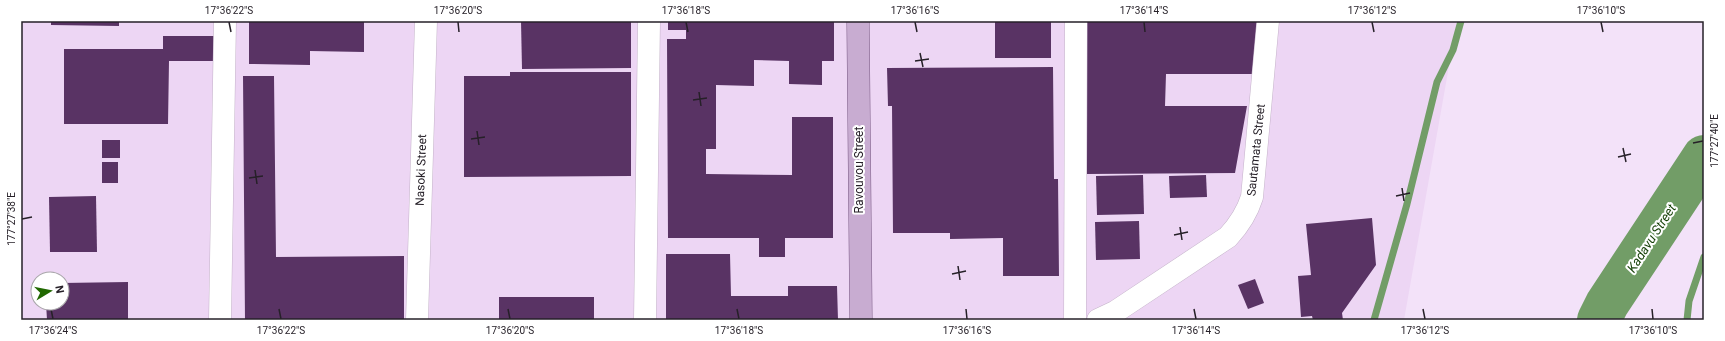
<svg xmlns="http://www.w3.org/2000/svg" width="1725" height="341" viewBox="0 0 1725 341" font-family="Roboto,sans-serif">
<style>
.built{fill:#edd6f4;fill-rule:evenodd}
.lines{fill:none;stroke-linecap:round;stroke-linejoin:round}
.stream{stroke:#729d67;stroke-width:7}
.river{stroke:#729d67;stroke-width:44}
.building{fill:#593364}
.minor-casing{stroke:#c4b3c9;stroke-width:23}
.major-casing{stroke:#775782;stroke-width:23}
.minor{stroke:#fff;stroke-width:22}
.major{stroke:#c8acd1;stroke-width:22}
.ticks{fill:none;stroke:#262028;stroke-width:1.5}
.labels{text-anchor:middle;stroke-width:4;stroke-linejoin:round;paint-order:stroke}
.street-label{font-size:12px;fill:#262028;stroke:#fff}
.water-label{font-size:13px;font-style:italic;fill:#143f05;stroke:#fff}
.neatline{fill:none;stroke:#262028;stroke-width:1.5}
.ticks-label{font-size:10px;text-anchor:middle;fill:#262028}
</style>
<rect width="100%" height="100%" fill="#f3e2f9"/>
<path class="built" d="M21,21H1457L1404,320H21ZM38,279H62V303H38Z"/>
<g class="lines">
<g class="stream">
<polyline points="1374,320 1407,204 1437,82 1453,50 1461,21"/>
<polyline points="1687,320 1689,301 1704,257"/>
</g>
<polyline class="river" points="1599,320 1607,304 1704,157"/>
</g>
<g class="building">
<polygon points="51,21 119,21 119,26 51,25"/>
<polygon points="249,21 364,21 364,52 310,51 310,65 249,64"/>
<polygon points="521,21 631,21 631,68 522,69"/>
<polygon points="668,21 834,21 834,61 822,61 822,85 789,84 789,61 754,60 754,86 716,85 716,149 706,149 706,174 792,175 792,117 833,117 833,238 785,238 785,257 759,257 759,238 668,238 667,39 686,39 686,30 668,30"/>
<rect x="995" y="21" width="56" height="37"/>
<polygon points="1082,21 1262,21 1252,74 1166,74 1165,106 1247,106 1235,173 1086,174"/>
<polygon points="163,36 217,36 216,61 169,61 168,124 64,124 64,49 163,49"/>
<polygon points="1053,67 1054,179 1058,179 1059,276 1003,276 1003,238 950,239 950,233 893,233 892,106 888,106 887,68"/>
<polygon points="510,72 631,72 631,176 464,177 464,76 510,76"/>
<polygon points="243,76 274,76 276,257 404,256 404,320 245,320"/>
<rect x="102" y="140" width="18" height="18"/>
<rect x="102" y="162" width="16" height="21"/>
<polygon points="1143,175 1144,214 1097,215 1096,176"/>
<polygon points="1206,175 1207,197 1170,198 1169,176"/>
<polygon points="96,196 97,252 50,252 49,197"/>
<polygon points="1372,218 1376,265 1342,313 1343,320 1313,320 1312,316 1301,317 1298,276 1311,275 1306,224"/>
<polygon points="1139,221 1140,259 1096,260 1095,222"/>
<polygon points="666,254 730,254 731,296 788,296 788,286 837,286 838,320 666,320"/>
<polygon points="1255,279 1264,303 1248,309 1238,285"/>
<polygon points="128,282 128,320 47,320 46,303 62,303 62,283"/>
<rect x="499" y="297" width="95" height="23"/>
</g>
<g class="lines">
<defs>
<g id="minor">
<polyline points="220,320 225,21"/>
<polyline points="417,320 426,21"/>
<polyline points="645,320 649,21"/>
<polyline points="1075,320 1076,21"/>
<path d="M1098,320L1115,312L1228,237C1240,224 1247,213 1252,197L1268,21"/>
</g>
<polyline id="major" points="858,21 861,320"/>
</defs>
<use href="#minor" class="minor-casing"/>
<use href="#major" class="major-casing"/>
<use href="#minor" class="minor"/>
<use href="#major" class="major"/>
</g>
<path class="ticks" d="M229,22L231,32M458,22L459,32M686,22L688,32M915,22L917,32M1144,22L1145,32M1372,22L1374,32M1601,22L1603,32M920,53L923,67M915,61L929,59M699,92L701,106M693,100L707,98M477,131L479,145M471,139L485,137M1693,143L1703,141M1623,148L1626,162M1618,157L1631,154M255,170L257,184M249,178L263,176M1402,188L1404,201M1396,196L1410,193M22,219L32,217M1180,227L1182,240M1174,235L1188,232M958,266L960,280M952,274L966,271M51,309L53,319M279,309L281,319M508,309L510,319M737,309L739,319M966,309L967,319M1194,309L1196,319M1423,309L1425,319M1652,309L1653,319"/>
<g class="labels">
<g class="street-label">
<text transform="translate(1256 150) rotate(-84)" y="4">Sautamata Street</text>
<text transform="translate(421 170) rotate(-88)" y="4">Nasoki Street</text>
<text transform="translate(859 170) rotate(-90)" y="4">Ravouvou Street</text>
</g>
<g class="water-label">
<text transform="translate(1651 238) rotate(-57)" y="5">Kadavu Street</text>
</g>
</g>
<rect width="1725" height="341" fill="none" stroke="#ffffff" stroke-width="44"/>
<g transform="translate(50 291) rotate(80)"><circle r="19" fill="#ffffff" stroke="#a8a6a9"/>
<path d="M0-3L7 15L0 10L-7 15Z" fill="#206800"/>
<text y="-6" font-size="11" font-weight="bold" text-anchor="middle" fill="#262028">N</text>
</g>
<rect x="22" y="22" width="1681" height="297" class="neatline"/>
<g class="ticks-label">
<text x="229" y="14">17°36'22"S</text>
<text x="458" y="14">17°36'20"S</text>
<text x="686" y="14">17°36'18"S</text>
<text x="915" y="14">17°36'16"S</text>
<text x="1144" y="14">17°36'14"S</text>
<text x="1372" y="14">17°36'12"S</text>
<text x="1601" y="14">17°36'10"S</text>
<text transform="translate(1714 141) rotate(-90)" y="4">177°27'40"E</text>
<text transform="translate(11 219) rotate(-90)" y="4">177°27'38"E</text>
<text x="53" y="334">17°36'24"S</text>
<text x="281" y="334">17°36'22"S</text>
<text x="510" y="334">17°36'20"S</text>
<text x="739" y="334">17°36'18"S</text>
<text x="967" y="334">17°36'16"S</text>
<text x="1196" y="334">17°36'14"S</text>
<text x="1425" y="334">17°36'12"S</text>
<text x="1653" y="334">17°36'10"S</text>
</g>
</svg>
